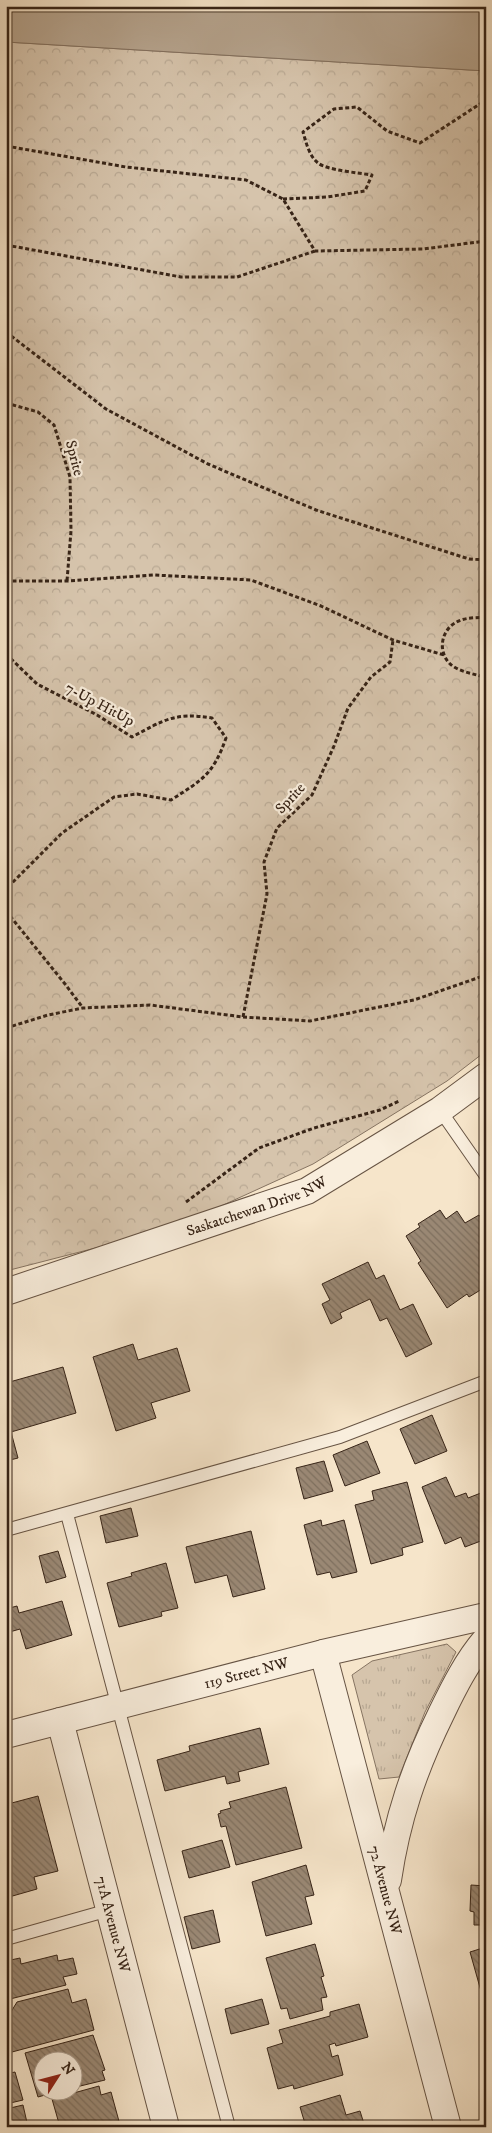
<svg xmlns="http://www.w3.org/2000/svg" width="492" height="2133" viewBox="0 0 492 2133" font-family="'IM FELL DW Pica',serif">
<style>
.grass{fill:url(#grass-tufts);stroke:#867462}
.forest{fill:url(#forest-crowns);stroke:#867462}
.water{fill:#b5a38d;stroke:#83705e}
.building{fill:url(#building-back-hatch);stroke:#372417}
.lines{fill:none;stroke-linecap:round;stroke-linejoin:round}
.service-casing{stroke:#675444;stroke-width:14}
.minor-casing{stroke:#675444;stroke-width:28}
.path{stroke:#372417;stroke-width:3;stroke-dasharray:4 2.5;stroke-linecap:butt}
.service{stroke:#f9eedd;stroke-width:12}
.minor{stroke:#f9eedd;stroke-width:26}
.labels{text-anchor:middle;stroke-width:4.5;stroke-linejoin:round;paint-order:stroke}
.street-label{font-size:15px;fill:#372417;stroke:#f9eedd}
</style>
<defs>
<pattern id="grass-tufts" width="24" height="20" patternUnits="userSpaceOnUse" patternTransform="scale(1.25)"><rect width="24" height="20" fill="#d6c4ac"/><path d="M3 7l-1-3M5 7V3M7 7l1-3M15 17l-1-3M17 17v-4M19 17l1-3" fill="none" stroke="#b8a893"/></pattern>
<pattern id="forest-crowns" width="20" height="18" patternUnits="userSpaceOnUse" patternTransform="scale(1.25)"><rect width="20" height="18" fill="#d6c4ac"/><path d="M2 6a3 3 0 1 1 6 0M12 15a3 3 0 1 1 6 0" fill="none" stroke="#b8a893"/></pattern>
<pattern id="building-back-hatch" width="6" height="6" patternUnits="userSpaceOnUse" patternTransform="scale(1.25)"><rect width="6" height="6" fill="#9a8874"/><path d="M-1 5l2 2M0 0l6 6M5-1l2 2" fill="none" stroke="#7e6f5e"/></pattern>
</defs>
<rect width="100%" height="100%" fill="#f6e5ca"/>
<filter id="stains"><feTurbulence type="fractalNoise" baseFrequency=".004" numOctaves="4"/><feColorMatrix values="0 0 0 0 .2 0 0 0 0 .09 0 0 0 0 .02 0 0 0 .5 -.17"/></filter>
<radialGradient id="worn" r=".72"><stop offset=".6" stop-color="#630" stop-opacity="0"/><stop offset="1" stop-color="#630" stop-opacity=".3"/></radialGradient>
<polygon class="grass" points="447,1644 456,1652 425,1712 399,1777 379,1779 352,1675 372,1661"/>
<polygon class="forest" points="6,42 486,71 486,1051 447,1081 313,1164 173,1228 6,1271"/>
<polygon class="water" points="6,6 486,6 486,71 6,42"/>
<g class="building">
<polygon points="440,1210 446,1219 457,1211 465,1223 479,1215 486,1225 486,1295 482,1289 469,1297 467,1294 447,1308 418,1263 421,1261 406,1236 420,1227 418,1224"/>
<polygon points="368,1262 376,1279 384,1275 400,1310 413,1304 432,1344 406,1357 387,1318 380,1321 370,1299 340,1313 342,1318 331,1324 322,1304 330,1300 322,1284"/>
<polygon points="133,1344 138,1360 177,1348 190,1391 151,1403 156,1418 116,1431 93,1357"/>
<polygon points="63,1367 76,1413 11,1432 18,1458 6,1461 6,1383"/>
<polygon points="432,1415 447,1451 415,1464 400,1429"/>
<polygon points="367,1441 380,1473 345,1486 333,1455"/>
<polygon points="324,1461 333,1491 304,1499 296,1468"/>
<polygon points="446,1477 455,1497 466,1493 468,1498 486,1491 486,1539 465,1547 461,1537 445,1544 422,1487"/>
<polygon points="407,1482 423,1542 402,1548 403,1555 371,1564 355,1505 374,1500 372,1491"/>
<polygon points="131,1508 138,1536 106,1543 100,1516"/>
<polygon points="321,1520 322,1526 344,1520 357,1572 332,1578 330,1572 317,1575 304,1525"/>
<polygon points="251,1531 265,1589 233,1597 227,1575 195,1583 186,1547"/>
<polygon points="58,1551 66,1577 46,1583 39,1556"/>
<polygon points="166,1563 178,1608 161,1612 162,1616 119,1627 107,1583 132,1576 131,1573"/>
<polygon points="62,1601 72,1635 26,1649 20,1629 6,1633 6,1609 17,1606 19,1613"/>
<polygon points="260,1728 269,1764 238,1772 240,1781 227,1784 225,1776 165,1791 157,1760 190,1751 189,1746"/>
<polygon points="286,1787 302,1848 236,1865 226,1826 221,1827 218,1814 221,1813 220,1811 231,1808 229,1802"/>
<polygon points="38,1796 58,1871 34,1877 37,1889 9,1897 6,1889 6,1797 8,1804"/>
<polygon points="222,1840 230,1867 189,1878 182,1851"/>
<polygon points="306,1865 314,1895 305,1897 312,1924 266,1936 252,1882"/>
<polygon points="471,1885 486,1886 486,1925 474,1925 474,1912 470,1911"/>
<polygon points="213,1910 220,1942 192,1949 184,1917"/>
<polygon points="315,1944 324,1976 321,1977 327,1997 321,1998 323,2010 290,2019 287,2008 281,2009 266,1958"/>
<polygon points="486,1947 486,2009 470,1952"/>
<polygon points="57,1955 58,1961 73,1958 77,1974 63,1977 66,1985 6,2000 6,1961 20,1958 21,1964"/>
<polygon points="68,1989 72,2003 86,1999 94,2030 12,2052 6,2030 6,2020 17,2002"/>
<polygon points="262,1999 269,2024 231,2034 225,2009"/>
<polygon points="359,2004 368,2037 336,2046 335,2043 329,2045 332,2057 338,2055 343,2075 294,2089 293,2085 278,2089 267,2048 283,2043 279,2030 330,2016 330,2012"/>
<polygon points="93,2035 105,2070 102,2071 105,2080 72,2088 72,2060 42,2060 42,2090 63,2090 38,2097 25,2053"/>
<polygon points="15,2072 23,2100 6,2104 6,2074"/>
<polygon points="99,2086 101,2095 111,2092 120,2125 114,2127 60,2127 52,2099"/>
<polygon points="340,2095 346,2115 360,2111 365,2127 306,2127 300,2107"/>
<polygon points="23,2105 28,2127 6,2127 6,2109"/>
</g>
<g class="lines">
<defs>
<g id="service">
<polyline points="440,1110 486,1176"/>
<polyline points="67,1514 229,2127"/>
<polyline points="6,1530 340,1437 486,1381"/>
<polyline points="6,1939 109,1910"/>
</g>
<g id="minor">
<path id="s1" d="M6,1292L307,1191L440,1110L486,1076"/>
<path id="s2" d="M323,1653L448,2127"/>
<path id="s3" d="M60,1721L166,2127"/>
<path id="s4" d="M6,1735L323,1653L486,1616"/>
<path d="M388,1880C397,1819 414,1769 441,1714C454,1687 467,1661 486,1639"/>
</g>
</defs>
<use href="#service" class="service-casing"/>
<use href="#minor" class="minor-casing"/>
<g class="path">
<polyline points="6,146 126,167 246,180 283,199 315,251 423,249 486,241"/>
<path d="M283,199L327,197L365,191L372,175C360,173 326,170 318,163C309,156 306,142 303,132L334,109L357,107L387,131L420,143L486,100"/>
<polyline points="6,245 181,277 237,277 315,251"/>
<polyline points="6,332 106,409 208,464 316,510 469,559 486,560"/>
<polyline points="6,403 38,412 54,425 70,477 71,531 67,581"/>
<polyline points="6,581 67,581 154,575 251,580 321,606 393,640 444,655"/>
<path d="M486,617C476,618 464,617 455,623C438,633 438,659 456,668C465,673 476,674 486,678"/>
<path d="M6,654L37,684L97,715L132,737C164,720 175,712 212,718L226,738C213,775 202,780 171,800L137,794L114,797L62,833L6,889"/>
<polyline points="6,911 65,984 83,1008"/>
<polyline points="243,1017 267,894 264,862 277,828 312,795 334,746 348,708 371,677 390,662 393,640"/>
<polyline points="6,1028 48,1015 83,1008 150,1005 243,1017 310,1021 414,1000 486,975"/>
<polyline points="186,1202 259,1148 314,1128 380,1110 399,1101"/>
</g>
<use href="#service" class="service"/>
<use href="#minor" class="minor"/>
</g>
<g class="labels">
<g class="street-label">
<text transform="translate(75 458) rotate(76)" y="5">Sprite</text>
<text transform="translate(100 704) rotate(28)" y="5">7-Up HitUp</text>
<text transform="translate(290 798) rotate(-47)" y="5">Sprite</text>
<text dy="5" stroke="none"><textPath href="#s1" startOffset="265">Saskatchewan Drive NW</textPath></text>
<text dy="5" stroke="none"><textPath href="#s4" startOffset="248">119 Street NW</textPath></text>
<text dy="5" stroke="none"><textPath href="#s2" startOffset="245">72 Avenue NW</textPath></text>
<text dy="5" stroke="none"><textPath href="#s3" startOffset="210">71A Avenue NW</textPath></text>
</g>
</g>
<rect width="492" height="2133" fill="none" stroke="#f6e5ca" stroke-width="25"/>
<rect x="8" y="8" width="477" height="2118" fill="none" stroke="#372417" stroke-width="2.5"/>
<rect x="12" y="12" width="467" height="2108" fill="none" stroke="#372417"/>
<g transform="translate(58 2076) rotate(54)"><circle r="24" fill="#f9eedd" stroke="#ab9d8e"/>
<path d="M0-4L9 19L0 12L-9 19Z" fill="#8f2418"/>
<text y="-8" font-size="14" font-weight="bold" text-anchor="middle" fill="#372417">N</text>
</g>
<rect width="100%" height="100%" filter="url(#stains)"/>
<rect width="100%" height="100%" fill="url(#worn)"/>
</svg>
